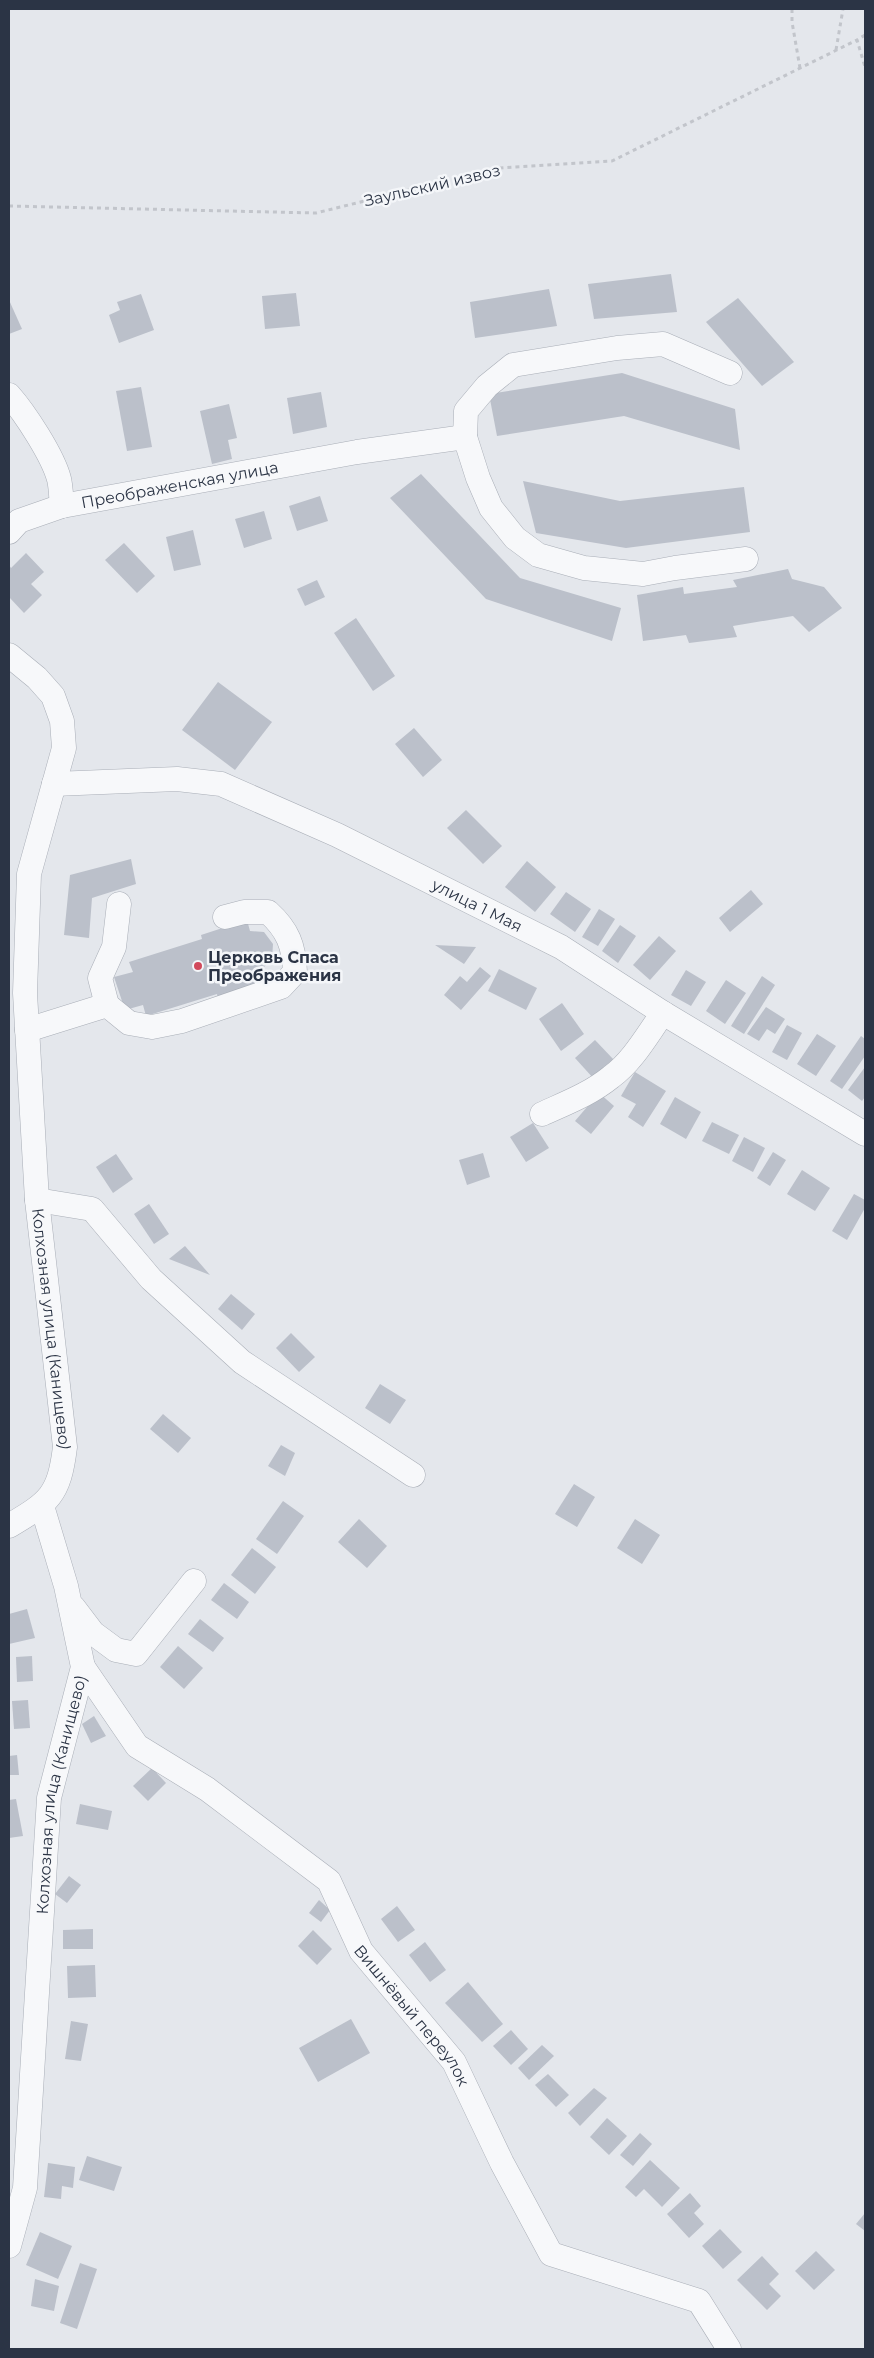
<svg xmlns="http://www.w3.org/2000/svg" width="874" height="2358" viewBox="0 0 874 2358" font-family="Montserrat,sans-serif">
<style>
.building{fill:#bbc0ca}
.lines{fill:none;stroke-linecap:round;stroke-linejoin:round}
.minor-casing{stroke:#a9aeb7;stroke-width:25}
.path{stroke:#c2c5cb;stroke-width:3;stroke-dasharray:4 4;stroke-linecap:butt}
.minor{stroke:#f7f8fa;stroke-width:24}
.poi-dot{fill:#d1495b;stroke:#f4f6f9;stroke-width:2}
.labels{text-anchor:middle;stroke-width:5;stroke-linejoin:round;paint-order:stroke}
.street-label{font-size:16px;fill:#2b3445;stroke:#f4f6f9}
.poi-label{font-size:16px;font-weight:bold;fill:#2b3445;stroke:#f4f6f9;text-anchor:start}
</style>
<rect width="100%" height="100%" fill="#e4e7ec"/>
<g class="building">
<polygon points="671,274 677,312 594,319 588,284"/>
<polygon points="549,289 557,326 475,338 470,302"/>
<polygon points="296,293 300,326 265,329 262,296"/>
<polygon points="141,294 154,330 119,343 109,315 120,310 117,302"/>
<polygon points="738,298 794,362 762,386 706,322"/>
<polygon points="9,300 22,329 9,334"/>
<polygon points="622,373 735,409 740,450 624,416 497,436 489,394"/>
<polygon points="141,387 152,447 127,451 116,391"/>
<polygon points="321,392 327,427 293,434 287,398"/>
<polygon points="229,404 237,438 228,440 232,459 212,464 200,411"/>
<polygon points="421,474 520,578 621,608 612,641 486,599 390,498"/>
<polygon points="523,481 620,501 744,487 750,532 626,548 536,533"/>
<polygon points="320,496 328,521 297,531 289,506"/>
<polygon points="264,511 272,539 244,548 235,519"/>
<polygon points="193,530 201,565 174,571 166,537"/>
<polygon points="124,543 155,576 137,593 105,560"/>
<polygon points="26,553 44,572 31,584 42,595 24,613 9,597 9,565 11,568"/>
<polygon points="788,569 792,579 824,587 842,608 809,632 793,616 733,626 737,637 689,643 686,635 643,641 637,595 683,587 684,594 737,587 733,580"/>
<polygon points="317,580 325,597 305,606 297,589"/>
<polygon points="356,618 395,676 373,691 334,633"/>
<polygon points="218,682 272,722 235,770 182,730"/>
<polygon points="414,728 442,760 423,777 395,744"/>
<polygon points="466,810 502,846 483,864 447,828"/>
<polygon points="131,859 136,884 92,898 89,938 64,935 70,875"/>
<polygon points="527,861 556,887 535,912 505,887"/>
<polygon points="751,890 763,904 730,932 719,918"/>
<polygon points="566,892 591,909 575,932 550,914"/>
<polygon points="599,909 615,919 598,946 582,937"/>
<polygon points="247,920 250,931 264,932 273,944 272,959 262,969 267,982 218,998 217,994 146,1016 143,1005 125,1010 114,977 133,972 129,962 202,939 201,935"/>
<polygon points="620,925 636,936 618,963 602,951"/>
<polygon points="659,936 676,951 650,980 633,965"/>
<polygon points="435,945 476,947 464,964"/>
<polygon points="480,967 491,976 461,1010 444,995 460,976 467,982"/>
<polygon points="499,969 537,988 526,1010 488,991"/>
<polygon points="686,970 706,982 691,1006 671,995"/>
<polygon points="762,976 775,985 744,1034 731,1026"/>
<polygon points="726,980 746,993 725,1024 706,1011"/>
<polygon points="562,1003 584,1034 561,1051 539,1019"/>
<polygon points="766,1007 785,1019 775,1034 767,1029 759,1041 747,1034"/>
<polygon points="787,1025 802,1033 787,1060 772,1052"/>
<polygon points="817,1034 836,1046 816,1076 797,1064"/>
<polygon points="861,1036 865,1039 865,1056 842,1089 830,1081"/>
<polygon points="595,1040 614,1060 594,1079 575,1058"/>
<polygon points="865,1067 865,1097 862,1101 848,1090"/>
<polygon points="635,1072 666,1091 643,1127 628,1117 636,1104 621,1096"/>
<polygon points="599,1093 614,1106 591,1134 575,1121"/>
<polygon points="675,1097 701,1112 686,1139 660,1124"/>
<polygon points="712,1122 739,1135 729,1154 702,1141"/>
<polygon points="533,1123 549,1148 526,1162 510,1137"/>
<polygon points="744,1137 765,1148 753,1172 732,1161"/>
<polygon points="773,1152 786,1160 770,1186 757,1178"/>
<polygon points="483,1153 490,1177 467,1185 459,1160"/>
<polygon points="116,1154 133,1179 113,1193 96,1167"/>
<polygon points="802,1170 830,1188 815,1211 787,1194"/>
<polygon points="854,1194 865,1200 865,1208 847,1240 832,1231"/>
<polygon points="149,1204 169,1234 154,1244 134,1214"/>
<polygon points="185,1246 210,1275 169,1259"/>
<polygon points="231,1294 255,1314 242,1330 218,1309"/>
<polygon points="291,1333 315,1357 299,1372 276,1348"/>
<polygon points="380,1384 406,1400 390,1424 365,1408"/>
<polygon points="163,1414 191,1438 178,1453 150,1429"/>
<polygon points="281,1445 295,1453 285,1476 268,1466"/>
<polygon points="574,1484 595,1497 577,1527 555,1514"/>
<polygon points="283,1501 304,1516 277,1554 256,1539"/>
<polygon points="359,1519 387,1546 367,1568 338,1542"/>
<polygon points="635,1519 660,1535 642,1564 617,1548"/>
<polygon points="252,1548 276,1567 255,1594 231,1575"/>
<polygon points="224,1583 249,1602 237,1619 211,1600"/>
<polygon points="27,1609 35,1638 9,1644 9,1614"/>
<polygon points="200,1619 224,1638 213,1652 188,1634"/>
<polygon points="178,1646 203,1668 184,1689 160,1667"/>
<polygon points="32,1656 33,1681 17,1682 16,1657"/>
<polygon points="28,1700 30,1728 14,1729 12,1701"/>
<polygon points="94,1716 106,1736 91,1743 82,1724"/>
<polygon points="17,1755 19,1775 9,1775 9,1756"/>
<polygon points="152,1768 166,1783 148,1801 133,1786"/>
<polygon points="16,1799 23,1836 9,1838 9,1800"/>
<polygon points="80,1804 112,1811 108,1830 76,1824"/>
<polygon points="69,1876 81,1885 67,1903 55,1894"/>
<polygon points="319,1900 330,1910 321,1922 309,1913"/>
<polygon points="397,1906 415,1930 398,1942 381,1919"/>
<polygon points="93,1929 93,1949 63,1949 63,1930"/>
<polygon points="313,1930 332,1949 317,1965 298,1946"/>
<polygon points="425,1942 446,1970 430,1982 409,1955"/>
<polygon points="95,1965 96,1997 68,1998 67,1966"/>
<polygon points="468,1982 503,2024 482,2042 445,2003"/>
<polygon points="351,2019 370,2053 318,2082 299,2048"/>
<polygon points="71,2021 88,2024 81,2061 65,2059"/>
<polygon points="511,2030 528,2049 511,2065 493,2046"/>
<polygon points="542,2045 554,2056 529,2080 518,2068"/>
<polygon points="548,2074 569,2095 556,2107 535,2085"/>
<polygon points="594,2088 607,2098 580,2126 568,2113"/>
<polygon points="607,2118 627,2136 609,2155 590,2137"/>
<polygon points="640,2133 652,2144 633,2166 620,2155"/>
<polygon points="87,2156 122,2167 114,2191 79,2180"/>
<polygon points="650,2160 680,2188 662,2207 644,2189 636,2197 625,2187"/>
<polygon points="48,2163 75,2167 73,2188 62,2186 61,2199 44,2197"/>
<polygon points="690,2193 701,2206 694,2213 704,2224 689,2238 667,2214"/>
<polygon points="865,2213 865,2231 856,2224"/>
<polygon points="720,2229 742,2252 723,2269 702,2246"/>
<polygon points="40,2232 72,2246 58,2279 26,2265"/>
<polygon points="816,2251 835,2270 814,2290 795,2271"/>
<polygon points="762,2256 779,2274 769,2284 781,2296 767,2310 737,2280"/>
<polygon points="80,2263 97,2269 77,2329 60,2323"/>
<polygon points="35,2279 59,2286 54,2311 31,2306"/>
</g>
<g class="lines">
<defs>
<g id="minor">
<path d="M9,395C25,413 53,456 59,479C61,487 61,497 62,506"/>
<polyline points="465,437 466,411 487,386 513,365 617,348 663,344 730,373"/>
<path id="s1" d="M9,532L19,521L62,506L357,452L465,437L478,478L491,508L515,538L538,555L584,568L643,574L675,568L746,559"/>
<path id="s2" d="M9,655L37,678L53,696L62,721L64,748L29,874L25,993L37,1200L65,1447C59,1496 49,1502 9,1526"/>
<path id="s3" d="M54,784L177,779L221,784L337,835L561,947L663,1013L865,1134"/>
<polyline points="107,1005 100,978 114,947 119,904"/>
<path d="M27,1030L107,1005L129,1023L152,1027L182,1021L281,987L295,972C294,946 288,930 268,912H244L225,917"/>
<path d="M542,1114C566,1103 590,1094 611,1077C633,1061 647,1035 663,1013"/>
<polyline points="37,1200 92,1209 151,1279 242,1362 413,1475"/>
<polyline points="74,1608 93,1633 116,1650 136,1654 194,1581"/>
<path id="s4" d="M83,1667L137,1746L207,1789L329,1881L361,1951L454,2062L502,2163L551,2254L699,2301L729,2349"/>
<path id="s5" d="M9,2246L25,2188L49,1798L83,1667L66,1586L42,1506"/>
</g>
</defs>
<use href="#minor" class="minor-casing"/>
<g class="path">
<polyline points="792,9 792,22 800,68"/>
<polyline points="865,35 857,40 865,67"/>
<polyline points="836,50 843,9"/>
<polyline points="9,206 316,213 498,168 612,161 857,40"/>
</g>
<use href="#minor" class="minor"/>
</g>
<circle class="poi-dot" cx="198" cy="966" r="5"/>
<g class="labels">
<g class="street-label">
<text transform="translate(432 185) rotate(-13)" y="6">Заульский извоз</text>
<text dy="6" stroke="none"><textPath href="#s1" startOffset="180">Преображенская улица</textPath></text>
<text dy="6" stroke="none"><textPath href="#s3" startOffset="451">улица 1 Мая</textPath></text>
<text dy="6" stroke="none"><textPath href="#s2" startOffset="701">Колхозная улица (Канищево)</textPath></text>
<text dy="6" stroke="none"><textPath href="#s5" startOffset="456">Колхозная улица (Канищево)</textPath></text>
<text dy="6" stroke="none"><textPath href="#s4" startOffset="490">Вишнёвый переулок</textPath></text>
</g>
<g class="poi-label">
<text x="208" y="963">Церковь Спаса<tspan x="208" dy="18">Преображения</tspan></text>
</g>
</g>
<rect width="874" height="2358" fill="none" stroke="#2b3445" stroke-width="20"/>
</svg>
